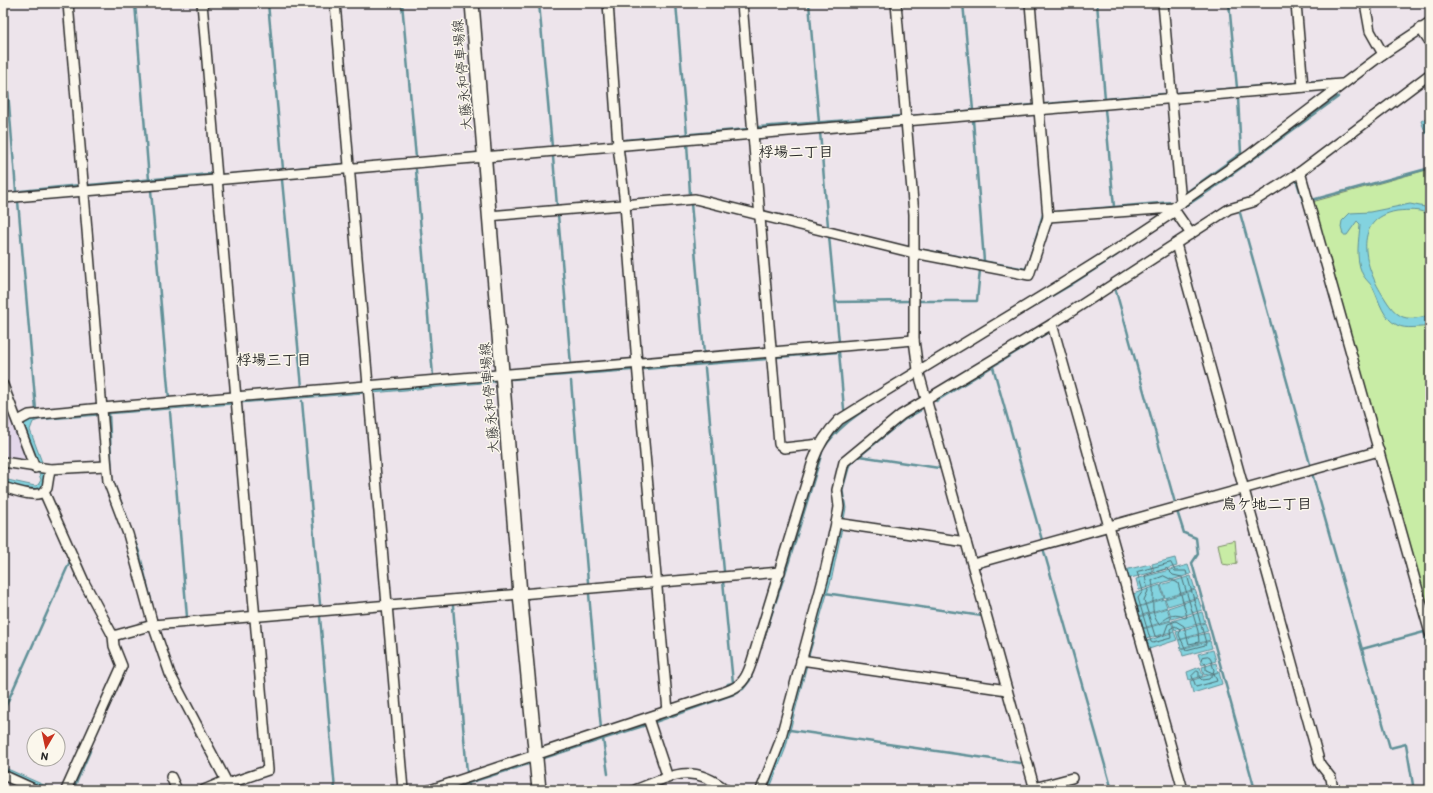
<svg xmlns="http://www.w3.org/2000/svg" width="1433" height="793" viewBox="0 0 1433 793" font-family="Itim,'Klee One',sans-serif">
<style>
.built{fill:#e3d7ea}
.green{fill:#c8eca5;stroke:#7a8c68}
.water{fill:#83d3df;stroke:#609097}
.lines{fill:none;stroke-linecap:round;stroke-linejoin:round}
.shore{stroke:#4e6e73;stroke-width:1}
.stream{stroke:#609097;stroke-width:2.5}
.street-casing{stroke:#2b2b2b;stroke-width:12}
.secondary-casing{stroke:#2b2b2b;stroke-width:16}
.street{stroke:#fbf7ec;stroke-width:9}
.secondary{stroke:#fbf7ec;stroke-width:13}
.labels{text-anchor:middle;stroke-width:3;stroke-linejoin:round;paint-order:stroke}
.street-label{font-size:14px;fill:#2b2b2b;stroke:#fbf7ec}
.neighbourhood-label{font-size:15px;font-weight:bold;fill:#2b2b2b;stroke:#fbf7ec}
</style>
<rect width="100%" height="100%" fill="#ede4eb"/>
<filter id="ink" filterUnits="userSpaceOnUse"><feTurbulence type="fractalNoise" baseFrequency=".025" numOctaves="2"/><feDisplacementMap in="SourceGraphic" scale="8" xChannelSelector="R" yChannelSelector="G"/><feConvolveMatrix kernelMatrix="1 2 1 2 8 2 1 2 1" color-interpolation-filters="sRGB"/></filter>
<g filter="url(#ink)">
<polygon class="built" points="3,391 31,464 3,458"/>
<g class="green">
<polygon points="1430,169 1430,617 1312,202"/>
<polygon points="1235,540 1237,563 1229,565 1222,564 1218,544"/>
</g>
<g class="water">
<polygon points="1430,116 1430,131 1426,134 1421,121"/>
<path d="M1410,204L1430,208V215C1421,209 1408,210 1397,211C1350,219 1365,269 1384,297C1389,305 1394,313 1403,317C1412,320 1421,317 1430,315V327C1420,326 1406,330 1397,325C1383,318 1380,303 1374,290C1372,284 1365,280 1362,273C1355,257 1359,241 1360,224L1357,221L1347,235H1343L1341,227L1342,221L1350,213L1370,212Z"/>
<polygon points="1049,330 1050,332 936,402 935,400"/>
<polygon points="494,380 494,382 372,393 372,389"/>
<polygon points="364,389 364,393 240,403 240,400"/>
<polygon points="233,400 233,404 108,414 108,411"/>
<polygon points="920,408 921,411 905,420 850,465 843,490 846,508 844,519 841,518 840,489 847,464 904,418"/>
<polygon points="99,412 100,415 39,420 33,422 30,430 46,473 44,488 36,491 3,484 3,479 35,486 38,485 41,480 24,428 24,424 33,417"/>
<polygon points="839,528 842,528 832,577 809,656 807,655"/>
<polygon points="1175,558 1177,566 1154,572 1152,564"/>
<polygon points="1150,564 1153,572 1127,579 1125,570"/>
<polygon points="1188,565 1191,574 1139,590 1136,579"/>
<polygon points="1191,576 1195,589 1165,598 1161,585"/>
<polygon points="1160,585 1164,598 1137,607 1133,594"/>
<polygon points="1195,590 1198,597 1168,606 1165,599"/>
<polygon points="1198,598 1202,610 1172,619 1168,608"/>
<polygon points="1164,599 1167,607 1139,616 1136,608"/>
<polygon points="1167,608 1171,620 1143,628 1139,617"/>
<polygon points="1202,612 1205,622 1175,630 1172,621"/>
<polygon points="1171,621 1174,631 1146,639 1143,629"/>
<polygon points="1205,623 1208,631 1179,640 1208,633 1210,640 1181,648 1176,632"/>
<polygon points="1174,632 1177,640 1149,649 1147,641"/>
<polygon points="1210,641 1212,648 1183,656 1181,649"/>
<polygon points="1213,650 1216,661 1202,665 1198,654"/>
<polygon points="1216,663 1218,672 1204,675 1202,667"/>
<polygon points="804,664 807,665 785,750 770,788 769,787 782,749"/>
<polygon points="1200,667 1203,676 1189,680 1187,672"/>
<polygon points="1219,672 1222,684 1193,693 1190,681"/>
<polygon points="3,767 55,790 49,790 3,770"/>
</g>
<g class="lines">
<g class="shore">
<polygon points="1171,563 1175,571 1186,571 1206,643 1205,645 1186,650 1179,635 1180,629 1175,626 1170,629 1171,638 1153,643 1151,642 1138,598 1143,591 1137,572"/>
<polygon points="1167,569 1173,575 1182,577 1198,631 1199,642 1189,644 1184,626 1176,621 1168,624 1164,635 1157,637 1155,636 1144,600 1148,591 1145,576"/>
<path d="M1164,576L1178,583L1187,617L1185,618C1173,612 1168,617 1159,624C1148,611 1156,596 1152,581Z"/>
<polygon points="1208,656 1210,657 1214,670 1213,673 1206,670 1206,664 1201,660 1202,657"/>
<polygon points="1197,671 1199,672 1199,677 1202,680 1209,679 1214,673 1217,681 1196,687 1192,676"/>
</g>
<g class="stream">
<polyline points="135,3 149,180"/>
<polyline points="268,3 283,169"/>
<polyline points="402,3 416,158"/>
<polyline points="539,3 552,147"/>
<polyline points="676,3 687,135"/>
<polyline points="809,3 819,123"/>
<polyline points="963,3 973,110"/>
<polyline points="1097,3 1105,99"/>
<polyline points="1229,3 1237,88"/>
<polyline points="1335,3 1335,5"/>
<polyline points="3,29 16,191"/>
<polyline points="1310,82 1331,80"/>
<polyline points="1178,93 1297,83"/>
<polyline points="1045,104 1164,94"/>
<polyline points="1105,109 1114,207"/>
<polyline points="911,116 1033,105"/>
<polyline points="973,120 984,261"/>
<polyline points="759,127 900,116"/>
<polyline points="820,132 828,226"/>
<polyline points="625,140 747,129"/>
<polyline points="687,143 690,194"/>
<polyline points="434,157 476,153"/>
<polyline points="553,157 557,206"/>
<polyline points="416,170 433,376"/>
<polyline points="222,175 344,164"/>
<polyline points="282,180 302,387"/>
<polyline points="1295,180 1296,179 1303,201"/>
<polyline points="89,185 210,174"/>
<polyline points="151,190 169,399"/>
<polyline points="21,191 80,185"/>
<polyline points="1187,192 1241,153 1238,98"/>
<polyline points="1312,200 1430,168"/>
<polyline points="18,201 36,410"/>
<polyline points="691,203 704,354"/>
<polyline points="1186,206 1212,189 1338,97"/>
<polyline points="1055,212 1172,202"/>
<polyline points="1240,213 1310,464"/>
<polyline points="558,215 571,365"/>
<polyline points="829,236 839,342"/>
<polyline points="918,249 1026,269 1027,266"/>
<polyline points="1029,261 1043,214"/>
<polyline points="1116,291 1175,503"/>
<polyline points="919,301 977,301 980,270"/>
<polyline points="835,302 909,301"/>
<polyline points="1024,312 1069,286 1117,255"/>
<polyline points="778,357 839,352 844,409"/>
<polyline points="993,367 1042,540"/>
<polyline points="705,368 724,571"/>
<polyline points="644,369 767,359"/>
<polyline points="512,379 631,370"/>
<polyline points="571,381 588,582"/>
<polyline points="302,401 320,604"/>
<polyline points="170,412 187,617"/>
<polyline points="109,413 112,479 127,518"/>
<polyline points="859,456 939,468"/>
<polyline points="1312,473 1390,748 1406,744 1413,785"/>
<polyline points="1177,511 1184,533 1196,538 1198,554 1192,563 1255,790"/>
<polyline points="132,534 139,552 152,604"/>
<polyline points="1043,548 1112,790"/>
<polyline points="723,581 733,683 728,684 725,688"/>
<polyline points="825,593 982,616"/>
<polyline points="589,594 601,729"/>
<polyline points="453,606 467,773"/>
<polyline points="320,617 335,790"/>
<polyline points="1362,649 1424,632 1430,653"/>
<polyline points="3,712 71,559"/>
<polyline points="103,718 115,693"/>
<path d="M652,723L734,694L743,689L750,680L789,561L823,449C836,429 854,417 873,404"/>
<polyline points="790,730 1020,763"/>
<polyline points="603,739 608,774"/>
<polyline points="544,758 646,725"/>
<polyline points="468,783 470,790"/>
<polyline points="73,790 90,751"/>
<polyline points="446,790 528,764"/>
</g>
<defs>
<g id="street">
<polyline points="68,3 108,481 128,534 153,625 170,674 231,790"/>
<polyline points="202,3 268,770 227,784"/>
<polyline points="335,3 403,790"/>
<polyline points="608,3 618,146 625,204 637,364 668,711"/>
<polyline points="742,3 779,444 784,448 820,444"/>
<polyline points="896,3 914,214 914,340 918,370 1035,790"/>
<polyline points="1163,3 1181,203"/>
<polyline points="1296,3 1303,87"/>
<polyline points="1365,3 1370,31 1383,54"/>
<polyline points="1420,28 1430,43"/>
<polyline points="1300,172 1430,633"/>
<polyline points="3,198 1341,84"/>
<polyline points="1173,208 1191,234"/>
<polyline points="489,216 695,199 914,253 1029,275 1048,217 1030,3"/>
<polyline points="1048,217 1173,208 1248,156 1383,54 1430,23"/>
<polyline points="1176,244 1320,764 1331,778 1333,790"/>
<polyline points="1052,324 1183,790"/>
<polyline points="3,385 35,468"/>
<polyline points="18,421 29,415 102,408 914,340"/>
<polyline points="3,462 50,469 47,488 44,492 85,584 113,636 114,646 122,666 66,790"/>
<polyline points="50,469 106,466"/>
<path d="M3,487C14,490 34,498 44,492"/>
<polyline points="836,523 966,542"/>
<polyline points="973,564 1379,451"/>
<polyline points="113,636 153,625 780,572"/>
<polyline points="801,660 1007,690"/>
<polyline points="648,718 668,778"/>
<polyline points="3,775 36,790"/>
<polyline points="171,777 177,790"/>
<polyline points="1034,788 1072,778"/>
<polyline points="204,790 225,781"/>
<path d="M430,790L727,691C741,686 746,679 751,664L813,461C819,444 827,432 839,420C951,349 1066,285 1175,211"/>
<path d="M635,790C671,776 692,762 726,790"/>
<polyline points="761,790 779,744 824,576 836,523 839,507 837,490 844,462 901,415 1052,324 1229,209 1253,202 1300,172 1430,74"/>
</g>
<polyline id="secondary" points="472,3 520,594 539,790"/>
</defs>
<use href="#street" class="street-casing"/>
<use href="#secondary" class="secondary-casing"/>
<use href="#street" class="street"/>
<use href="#secondary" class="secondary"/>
</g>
</g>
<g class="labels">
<g class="street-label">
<text transform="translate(462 75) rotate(-95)" y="5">大藤永和停車場線</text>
<text transform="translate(489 398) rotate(-95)" y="5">大藤永和停車場線</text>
</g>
<g class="neighbourhood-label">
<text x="796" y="157">桴場二丁目</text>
<text x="274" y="365">桴場三丁目</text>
<text x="1267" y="509">鳥ケ地二丁目</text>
</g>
</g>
<rect width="1433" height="793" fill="none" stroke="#fbf7ec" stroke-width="16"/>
<rect x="8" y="8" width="1417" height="777" fill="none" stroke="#2b2b2b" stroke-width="1.5" filter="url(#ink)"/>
<g transform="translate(46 747) rotate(189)"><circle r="19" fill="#fbf7ec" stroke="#a8a59f"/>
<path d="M0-3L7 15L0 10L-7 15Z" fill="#c8321e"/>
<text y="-6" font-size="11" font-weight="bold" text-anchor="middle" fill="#2b2b2b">N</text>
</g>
</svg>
